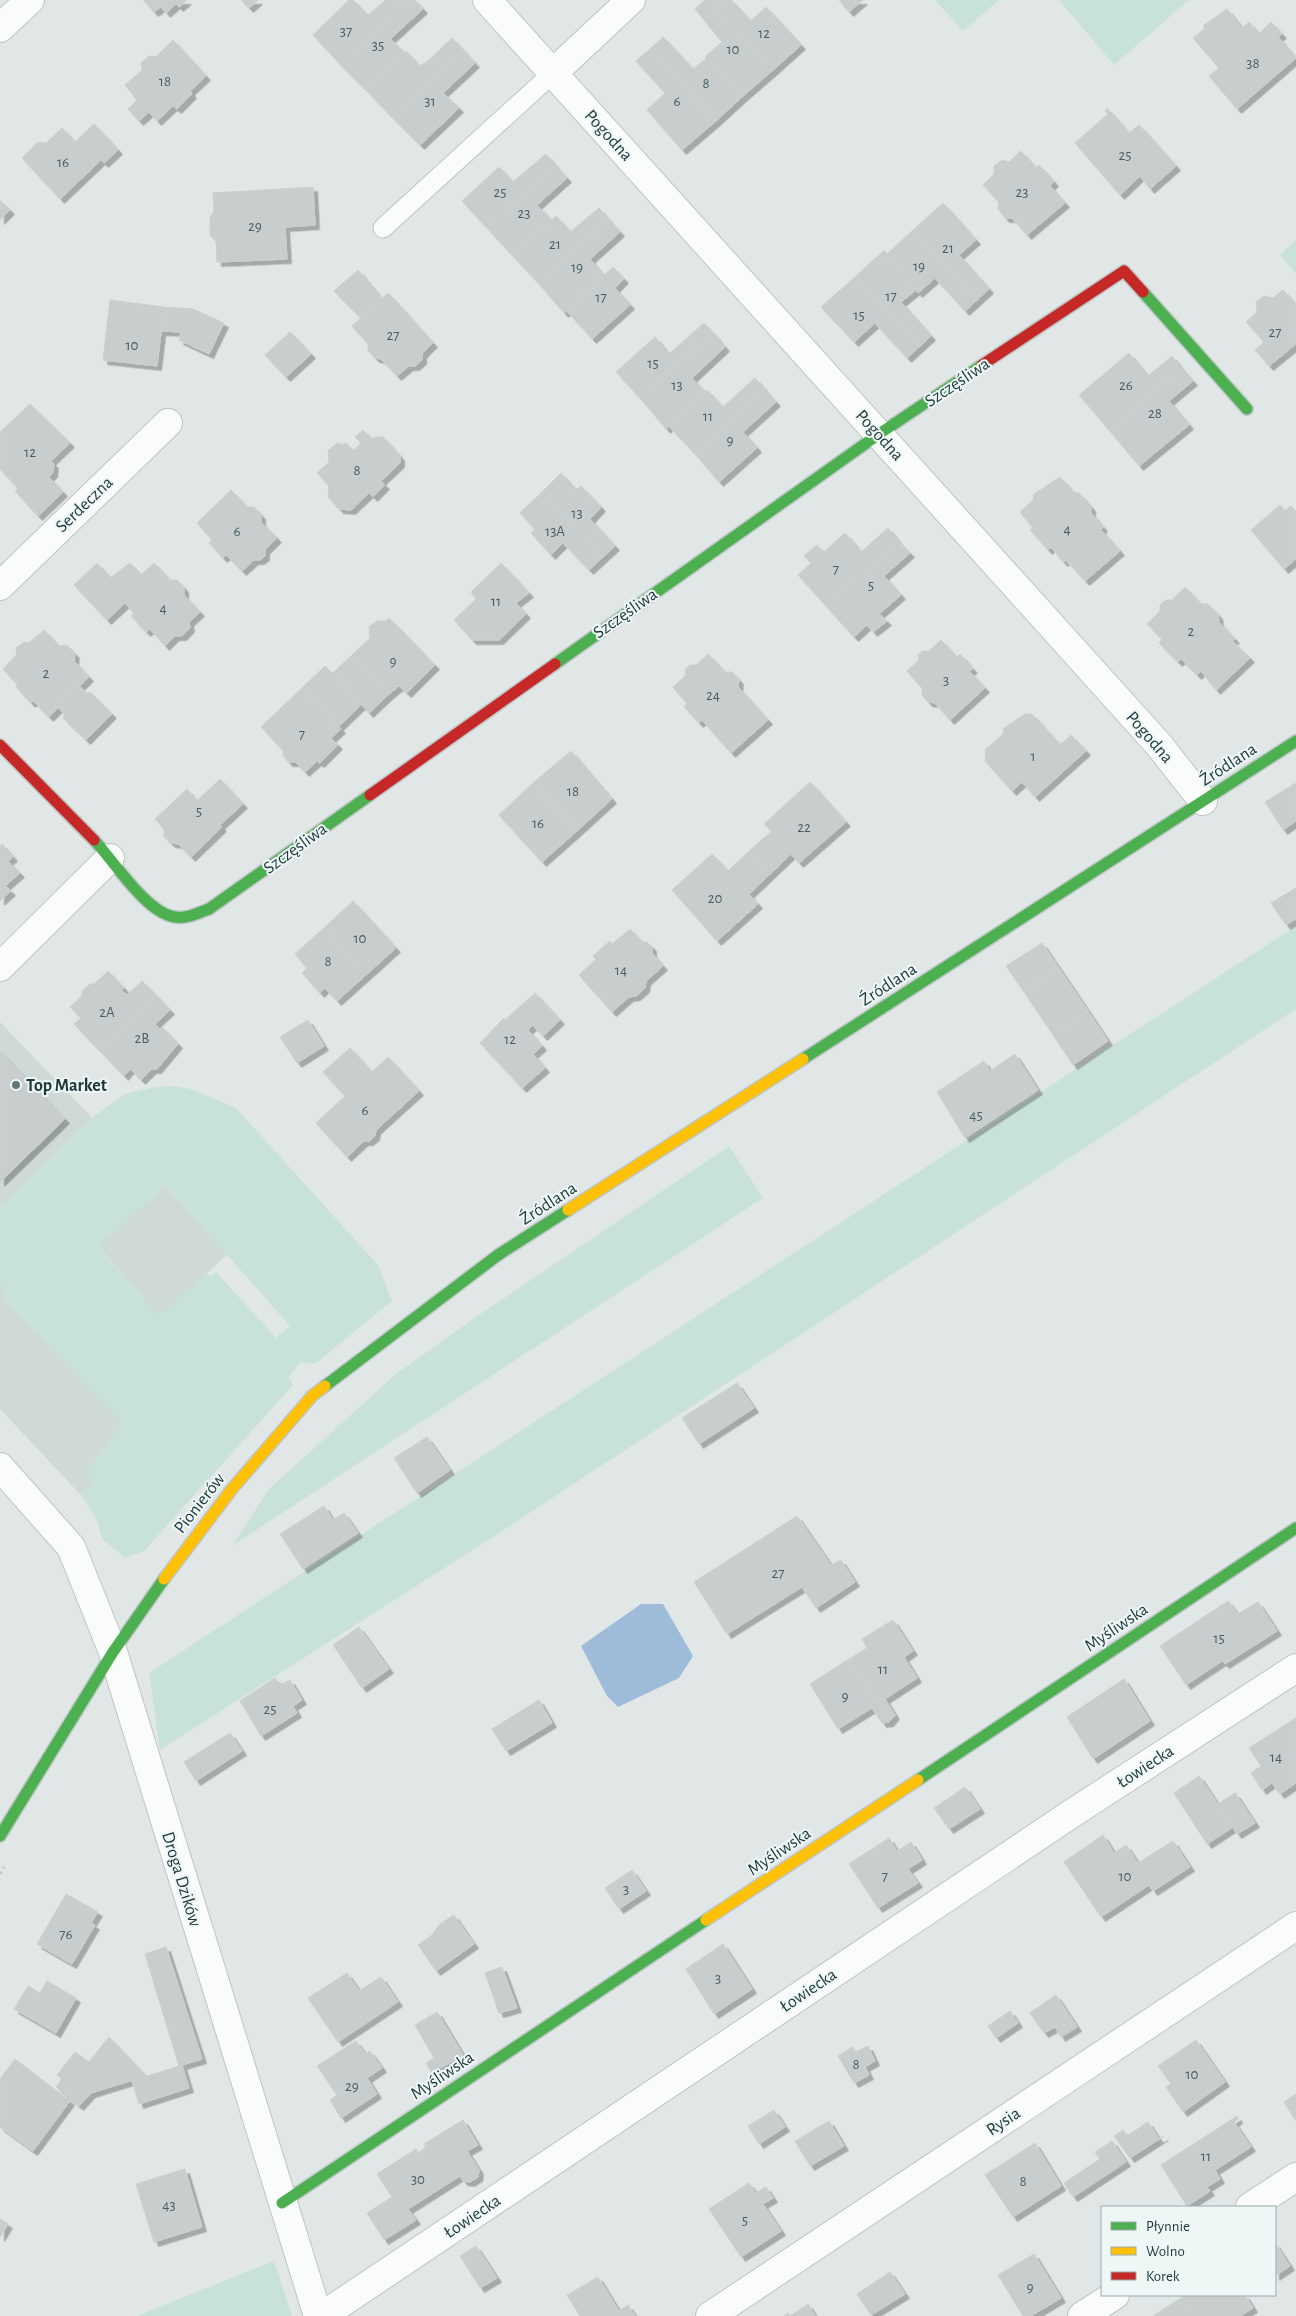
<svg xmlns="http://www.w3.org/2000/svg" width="1296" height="2316" viewBox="0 0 1296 2316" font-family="'Alegreya Sans',sans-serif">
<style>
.built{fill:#ced9d8}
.green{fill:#c9e2d9;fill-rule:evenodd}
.water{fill:#9ebcda}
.building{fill:#c8cecd;stroke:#cad0d0;filter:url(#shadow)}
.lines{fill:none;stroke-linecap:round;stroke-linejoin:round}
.lane-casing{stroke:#bec4c4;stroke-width:21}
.street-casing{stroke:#bec4c4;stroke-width:30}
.fast-casing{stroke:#bdc5c5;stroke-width:14}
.slow-casing{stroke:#bdc5c5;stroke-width:14}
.jam-casing{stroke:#bdc5c5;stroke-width:14}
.path{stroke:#bfc7c7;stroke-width:3;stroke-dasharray:2.5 4;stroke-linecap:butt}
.lane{stroke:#fafbfb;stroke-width:19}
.street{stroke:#fafbfb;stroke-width:28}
.fast{stroke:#4caf50;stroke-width:11}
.slow{stroke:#ffc107;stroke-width:11}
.jam{stroke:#c62828;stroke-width:11}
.poi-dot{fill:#627577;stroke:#eef7f6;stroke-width:2}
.labels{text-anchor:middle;stroke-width:4;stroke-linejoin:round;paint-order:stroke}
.number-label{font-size:15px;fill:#495e60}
.street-label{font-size:18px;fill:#1e383b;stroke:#eef7f6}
.poi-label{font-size:18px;font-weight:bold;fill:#1e383b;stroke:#eef7f6;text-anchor:start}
</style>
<defs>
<filter id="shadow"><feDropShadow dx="4.5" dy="4.5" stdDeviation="0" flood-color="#0004"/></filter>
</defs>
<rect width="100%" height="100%" fill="#e1e7e7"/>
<g class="built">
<polygon points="0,1022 92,1118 0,1207"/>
<polygon points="166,1186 227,1255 159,1316 98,1246"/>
<polygon points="0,1276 6,1302 123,1423 86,1472 95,1483 80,1494 0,1409"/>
</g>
<g class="green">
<polygon points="935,0 999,0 963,31"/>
<polygon points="1059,0 1189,0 1114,65"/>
<polygon points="1296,240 1296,274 1280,255"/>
<polygon points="1296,926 1296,1009 493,1537 160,1750 149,1673"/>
<path d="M174,1086L191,1089L236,1108L378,1265L392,1301L315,1364L301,1362L289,1377L293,1385L144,1551L125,1558L102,1539L97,1519L80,1494L95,1483L86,1472L123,1423L6,1302L0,1276V1207L92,1118L125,1094L156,1087ZM166,1186L290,1326L276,1338L216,1272L211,1277L207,1273L159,1315L98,1247Z"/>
<polygon points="729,1146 763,1198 232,1546 269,1489 396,1374 473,1319"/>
<polygon points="274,2261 292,2316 137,2316"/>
</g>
<polygon class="water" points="641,1604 663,1604 693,1656 679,1678 618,1707 607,1696 581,1646"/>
<g class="building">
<polygon points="143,0 172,0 176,4 166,13 161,7 154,12"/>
<polygon points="172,0 187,0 179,7"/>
<polygon points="241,0 258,0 249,8"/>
<polygon points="349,0 353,0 368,15 386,0 409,0 340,64 313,35"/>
<polygon points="409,0 415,0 423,9 390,39 404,52 365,89 340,64"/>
<polygon points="705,0 710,0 772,71 742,97 705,57 722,42 695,9"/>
<polygon points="710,0 731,0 751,21 766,7 801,45 772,71"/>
<polygon points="839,0 863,0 849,12"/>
<polygon points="1227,9 1242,28 1249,22 1259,34 1271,22 1282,34 1278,37 1296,58 1237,109 1209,76 1219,68 1193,38 1205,28 1203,26"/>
<polygon points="663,37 693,69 707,58 742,97 716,121 650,49"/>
<polygon points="452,38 465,52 392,117 365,89 404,52 407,52 419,66 427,62"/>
<polygon points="173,40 206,76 190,91 192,94 177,109 173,106 157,121 149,112 139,121 128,109 137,100 125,85 142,70 141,63 149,56 156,57"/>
<polygon points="650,49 716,121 682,150 647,110 665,93 636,61"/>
<polygon points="465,52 475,63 443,93 459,108 420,145 392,117"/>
<polygon points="1107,108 1129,133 1139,125 1176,166 1150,189 1140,176 1120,195 1075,143 1108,114 1105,111"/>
<polygon points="94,124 118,150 104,163 101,160 60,199 22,158 38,142 46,143 62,128 75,142"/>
<polygon points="1021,151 1035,168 1039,165 1054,182 1050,186 1065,203 1027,235 1012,218 1005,218 998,209 999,202 983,185 994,174 994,166 1002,160 1009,162"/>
<polygon points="546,154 556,166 487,228 462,201 499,167 513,182"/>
<polygon points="556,166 567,178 537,205 552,221 513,256 487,228"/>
<polygon points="313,187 315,225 285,227 287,259 217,262 216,241 210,235 210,218 214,211 213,193"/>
<polygon points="0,200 10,210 0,220"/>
<polygon points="943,203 976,240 959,255 989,289 976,301 913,230"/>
<polygon points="599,208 609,220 539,284 513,256 556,216 570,232"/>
<polygon points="609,220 620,232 590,259 603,275 564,313 539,284"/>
<polygon points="913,230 976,301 965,311 935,278 918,293 882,252 884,250 887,254"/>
<polygon points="882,252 916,290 901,302 931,336 919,347 855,277"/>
<polygon points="613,267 624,279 615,288 630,305 592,339 566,310"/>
<polygon points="358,270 382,299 361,318 334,291"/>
<polygon points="855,277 919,347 907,358 875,323 854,342 821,307"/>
<polygon points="1283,290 1296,305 1296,344 1269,366 1255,350 1264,342 1246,322 1257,312 1256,302 1264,296 1273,298"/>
<polygon points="388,293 433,343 422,354 422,360 415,366 409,366 397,376 381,359 375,358 368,350 368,344 352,326"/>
<polygon points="110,300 164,307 157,366 103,360"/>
<polygon points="164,307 193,309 224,323 209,354 179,340 181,332 161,331"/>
<polygon points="704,323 713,333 640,398 616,372 655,337 669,354"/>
<polygon points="290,332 311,354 286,377 265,355"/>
<polygon points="713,333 725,347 692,378 705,392 666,429 640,398"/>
<polygon points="1129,353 1148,376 1172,356 1182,369 1109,430 1079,395"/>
<polygon points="1182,369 1193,381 1169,401 1189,425 1139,466 1109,430"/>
<polygon points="755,378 765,390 695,454 669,426 707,390 723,407"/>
<polygon points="765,390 776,402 743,432 757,448 719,482 695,454"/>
<polygon points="30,404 70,443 51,461 54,464 53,473 49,477 63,492 38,516 15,491 18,488 0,469 0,432"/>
<polygon points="363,430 372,439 375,437 383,437 400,456 400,463 381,481 385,485 373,497 369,493 351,510 339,509 328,497 329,486 317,473 329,462 328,451 337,443 343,445 346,443 353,451 361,443 355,437"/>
<polygon points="561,473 576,490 581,486 601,507 590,519 615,546 602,558 541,493"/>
<polygon points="1060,477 1074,493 1079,493 1091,507 1091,513 1103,527 1101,530 1120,551 1085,581 1066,560 1063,562 1051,547 1048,550 1030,530 1033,528 1020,512 1033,500 1034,494"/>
<polygon points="231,490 247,507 254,507 261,515 261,522 277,538 265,550 265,556 260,560 254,560 242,571 226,555 223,558 209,543 212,540 197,523"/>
<polygon points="541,493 602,558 589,570 563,543 551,555 531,533 535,529 520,513"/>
<polygon points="1280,505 1285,511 1291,506 1296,512 1296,559 1284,569 1251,530"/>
<polygon points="888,528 898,541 826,606 798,575 811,563 804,556 817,545 824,552 845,533 861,552"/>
<polygon points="898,541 910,553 884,576 901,595 879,614 887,621 873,632 867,625 854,637 826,606"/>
<polygon points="97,563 110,578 130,563 141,575 154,563 170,580 177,580 184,588 184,595 200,612 189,622 190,628 182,636 175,636 165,646 150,629 146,632 131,616 134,613 125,603 107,620 74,585"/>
<polygon points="501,563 529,593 516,603 526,614 499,640 472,640 454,620 476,599 471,592"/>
<polygon points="1185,587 1201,604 1208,604 1218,615 1219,622 1235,639 1232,641 1250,658 1216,690 1201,671 1197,675 1181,659 1178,662 1159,643 1162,639 1147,624 1160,611 1160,605 1166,600 1172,600"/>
<polygon points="389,618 435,665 407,693 399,686 388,695 351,656 370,638 369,627 377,621 386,621"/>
<polygon points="44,630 59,646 67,645 75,654 74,661 89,677 49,717 33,701 31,703 16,687 18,685 3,669 17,654 16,648 23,643 30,642"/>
<polygon points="941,640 957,657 960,654 973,669 969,671 985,688 950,720 935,703 928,702 922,695 922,688 907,671 919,660 918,655 923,651 929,651"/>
<polygon points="708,654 725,672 732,672 739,680 738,687 768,720 731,753 702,720 699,723 684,707 687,704 673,687 686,675 685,669 690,665 696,665"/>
<polygon points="351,656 388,695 369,713 333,673"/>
<polygon points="325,666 362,704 339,726 302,688"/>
<polygon points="80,687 88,694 90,692 112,714 86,740 63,718 65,715 59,708"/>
<polygon points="302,688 341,729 331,738 338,745 320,763 317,761 305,772 295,762 288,762 283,755 283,750 261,727"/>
<polygon points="1025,714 1032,714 1060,745 1071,735 1086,751 1035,797 1022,782 1012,791 985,761 986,749 1003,734 1004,728"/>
<polygon points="571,751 612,799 577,831 533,783"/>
<polygon points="220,779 243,804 220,825 222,827 191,857 178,844 171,843 164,837 164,829 155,819 187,789 197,801"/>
<polygon points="810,782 846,822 799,863 791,854 769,875 748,852 772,831 764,824"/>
<polygon points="533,783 577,831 542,862 499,815"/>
<polygon points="1296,783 1296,821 1283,830 1265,802"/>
<polygon points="2,844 13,857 8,861 20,873 5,886 11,891 0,901 0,846"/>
<polygon points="748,852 769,875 749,894 758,904 717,941 672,890 712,854 728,871"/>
<polygon points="1296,888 1296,919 1286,925 1271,903"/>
<polygon points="353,901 396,948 366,975 324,928"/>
<polygon points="324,928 366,975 337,1001 325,988 320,993 302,973 307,968 295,954"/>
<polygon points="630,929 642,942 647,942 652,947 652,953 663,966 646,981 645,988 636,996 629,997 612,1012 579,975 596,959 593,956 610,941 612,944"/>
<polygon points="1042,943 1059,968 1024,992 1006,966"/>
<polygon points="1059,968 1088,1011 1053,1035 1024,992"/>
<polygon points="108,971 124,988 121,990 127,995 142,981 156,995 99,1050 74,1024 81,1018 70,1007 82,996 82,991 90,984 94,984"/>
<polygon points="535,993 560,1020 543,1036 533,1025 528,1030 542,1046 533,1054 545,1068 522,1088 480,1043 504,1018 505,1020"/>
<polygon points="156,995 170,1010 155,1024 160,1029 162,1027 178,1044 157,1069 152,1069 141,1080 130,1069 124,1076 99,1050"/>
<polygon points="1088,1011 1108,1041 1073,1065 1053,1035"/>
<polygon points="308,1020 324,1046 297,1063 280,1037"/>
<polygon points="350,1048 372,1072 388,1057 419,1091 376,1130 375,1136 369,1141 364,1141 347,1157 316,1123 345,1096 323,1072"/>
<polygon points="0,1051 65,1119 0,1182"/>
<polygon points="1015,1054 1038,1090 965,1138 937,1092 984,1061 990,1071"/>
<polygon points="737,1383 754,1408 699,1444 682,1418"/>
<polygon points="427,1437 450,1470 417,1493 394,1458"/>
<polygon points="324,1506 333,1520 344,1513 358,1533 303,1569 280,1534"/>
<polygon points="797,1516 831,1565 841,1560 855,1582 816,1608 802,1587 727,1634 694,1582"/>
<polygon points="1228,1601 1238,1614 1258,1602 1277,1631 1225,1664 1222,1661 1186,1685 1160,1646"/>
<polygon points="893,1620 913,1651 904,1657 917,1678 885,1699 895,1715 889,1722 849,1659 867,1648 862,1639"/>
<polygon points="359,1627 389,1669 362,1688 333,1645"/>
<polygon points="849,1659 889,1722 882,1723 872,1708 838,1729 810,1684"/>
<polygon points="275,1678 280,1685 290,1680 302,1700 293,1706 297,1713 261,1736 240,1701"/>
<polygon points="1124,1679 1150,1721 1093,1759 1067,1717"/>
<polygon points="539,1700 552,1723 506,1751 492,1729"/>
<polygon points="1296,1718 1296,1783 1280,1794 1272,1783 1262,1790 1251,1773 1261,1766 1249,1748"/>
<polygon points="230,1733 242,1751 196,1781 184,1762"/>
<polygon points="1199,1776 1233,1827 1207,1844 1174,1793"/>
<polygon points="965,1787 980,1809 949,1829 934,1808"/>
<polygon points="1235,1793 1255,1823 1237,1834 1218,1804"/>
<polygon points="1103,1835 1114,1853 1126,1845 1138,1863 1173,1841 1190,1867 1153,1891 1149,1885 1101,1917 1064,1862"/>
<polygon points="889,1838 897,1851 911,1842 922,1860 908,1869 918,1883 878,1908 849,1864"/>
<polygon points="632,1870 646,1891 619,1909 605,1888"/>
<polygon points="66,1894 98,1912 91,1923 95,1925 72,1964 37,1944"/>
<polygon points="454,1915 474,1944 436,1971 418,1945 432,1935 440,1924"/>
<polygon points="723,1944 752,1989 714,2014 686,1969"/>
<polygon points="166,1947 202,2059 179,2066 145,1954"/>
<polygon points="502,1967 517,2008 499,2013 485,1973"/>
<polygon points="347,1973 359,1991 381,1977 398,2002 338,2042 308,1998"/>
<polygon points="47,1981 76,1998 56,2033 14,2009 28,1986 40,1993"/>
<polygon points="1056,1995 1077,2027 1061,2037 1055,2027 1044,2033 1030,2013"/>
<polygon points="1010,2011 1018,2023 996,2038 988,2026"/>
<polygon points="437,2012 463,2055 432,2073 426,2063 434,2058 415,2025"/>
<polygon points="109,2037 146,2076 91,2093 79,2106 56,2087 62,2079 57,2075 75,2052 89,2062"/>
<polygon points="1196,2040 1225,2082 1183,2112 1166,2087 1171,2084 1158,2066"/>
<polygon points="356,2041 365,2054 370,2051 382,2068 367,2078 377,2094 341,2118 330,2100 337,2095 317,2066"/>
<polygon points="868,2046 875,2061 865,2067 869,2075 854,2083 838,2056 852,2047 856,2052"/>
<polygon points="15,2059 70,2101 33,2151 0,2127 0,2079"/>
<polygon points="182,2065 189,2088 139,2104 132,2081"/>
<polygon points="1296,2094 1296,2121 1284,2102"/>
<polygon points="774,2110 785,2127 759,2144 748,2126"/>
<polygon points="1237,2116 1238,2119 1234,2122 1251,2147 1215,2170 1220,2179 1207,2187 1210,2191 1187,2206 1161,2165"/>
<polygon points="463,2120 478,2145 467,2151 479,2170 478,2177 470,2182 463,2181 460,2176 408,2209 416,2220 384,2240 367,2213 392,2197 377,2174 416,2149 418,2153 426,2147 424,2144"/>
<polygon points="829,2121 844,2146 810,2166 795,2141"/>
<polygon points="1148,2122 1159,2139 1164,2136 1130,2158 1114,2136 1123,2130 1127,2136"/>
<polygon points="1112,2141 1126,2162 1073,2197 1064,2183 1100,2159 1095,2152"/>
<polygon points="1035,2143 1061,2186 1013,2217 985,2175"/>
<polygon points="185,2169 202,2227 154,2242 136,2184"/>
<polygon points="749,2183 756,2193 766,2187 773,2198 763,2204 781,2231 741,2257 709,2209"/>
<polygon points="0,2219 8,2224 0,2237"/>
<polygon points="1275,2243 1290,2266 1275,2276"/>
<polygon points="476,2246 497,2278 480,2288 460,2256"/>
<polygon points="1034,2254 1061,2298 1031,2316 1023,2316 998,2275"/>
<polygon points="890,2272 905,2294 871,2315 857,2294"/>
<polygon points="598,2277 619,2311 628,2305 635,2316 580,2316 567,2295"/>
<polygon points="1186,2295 1245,2295 1253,2308 1240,2316 1196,2316 1184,2296"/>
<polygon points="1184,2296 1196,2316 1153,2316"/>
<polygon points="808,2304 815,2316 784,2316 788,2313 790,2316"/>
</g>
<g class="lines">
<defs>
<polyline id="lane" points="383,228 553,73"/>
<g id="street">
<polyline points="487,0 1159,745 1203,801"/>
<polyline points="0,28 30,0"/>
<polyline points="553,73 631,0"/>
<polyline points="0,586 168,423"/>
<polyline points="0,967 110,858"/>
<polyline points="0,1467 71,1547 113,1652 318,2316"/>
<polyline points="1250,2207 1296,2177"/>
<polyline points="322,2316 1071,1814 1296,1668"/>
<polyline points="710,2316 1296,1926"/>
<polyline points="1082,2316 1115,2295"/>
</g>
<g id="fast">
<polyline points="1143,292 1247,409"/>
<polyline points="555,664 879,434 982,365"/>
<path d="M94,840C114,861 146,913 175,917C187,919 198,913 209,909L370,795"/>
<polyline points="803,1059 1296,741"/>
<polyline points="325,1386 498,1255 568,1210"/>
<polyline points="918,1780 1296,1528"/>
<polyline points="0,1836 113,1652 164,1579"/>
<polyline points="282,2203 706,1920"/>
</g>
<g id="slow">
<polyline points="568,1210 803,1059"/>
<polyline points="164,1579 232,1489 312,1396 325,1386"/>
<polyline points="706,1920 918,1780"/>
</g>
<g id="jam">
<polyline points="982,365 1124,271 1143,292"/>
<polyline points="0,745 94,840"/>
<polyline points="370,795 555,664"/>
</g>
</defs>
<use href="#lane" class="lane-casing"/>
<use href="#street" class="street-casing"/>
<use href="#fast" class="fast-casing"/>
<use href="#slow" class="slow-casing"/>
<use href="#jam" class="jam-casing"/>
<polyline class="path" points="0,1874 4,1867"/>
<use href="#lane" class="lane"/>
<use href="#street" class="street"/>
<use href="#fast" class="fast"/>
<use href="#slow" class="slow"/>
<use href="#jam" class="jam"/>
</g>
<circle class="poi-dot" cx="16" cy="1085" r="5"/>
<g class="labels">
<g class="number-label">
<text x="346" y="36">37</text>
<text x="764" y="38">12</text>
<text x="378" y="50">35</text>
<text x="733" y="54">10</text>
<text x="1253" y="68">38</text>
<text x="165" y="86">18</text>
<text x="706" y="88">8</text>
<text x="430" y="106">31</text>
<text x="677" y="106">6</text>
<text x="1125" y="160">25</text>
<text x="63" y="167">16</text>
<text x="500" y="197">25</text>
<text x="1022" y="197">23</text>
<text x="524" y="218">23</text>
<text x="255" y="231">29</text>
<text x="555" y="249">21</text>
<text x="948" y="253">21</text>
<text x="919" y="271">19</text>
<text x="577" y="272">19</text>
<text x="891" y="301">17</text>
<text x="601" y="302">17</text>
<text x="859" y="320">15</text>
<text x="1275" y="337">27</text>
<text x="393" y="340">27</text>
<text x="132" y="350">10</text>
<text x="653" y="368">15</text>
<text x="677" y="390">13</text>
<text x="1126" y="390">26</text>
<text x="1155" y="418">28</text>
<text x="708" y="421">11</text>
<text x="730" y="445">9</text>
<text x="30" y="457">12</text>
<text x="357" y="475">8</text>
<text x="577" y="518">13</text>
<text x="1067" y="534">4</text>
<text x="237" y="536">6</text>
<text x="555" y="536">13A</text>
<text x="836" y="574">7</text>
<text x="871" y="590">5</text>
<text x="496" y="606">11</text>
<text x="163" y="613">4</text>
<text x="1191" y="636">2</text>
<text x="393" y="666">9</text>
<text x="46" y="678">2</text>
<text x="946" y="685">3</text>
<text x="713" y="700">24</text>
<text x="302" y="739">7</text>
<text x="1033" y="761">1</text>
<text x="573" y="796">18</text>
<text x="199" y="816">5</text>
<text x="538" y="828">16</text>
<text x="804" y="832">22</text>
<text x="715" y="903">20</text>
<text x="360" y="943">10</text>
<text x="328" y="966">8</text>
<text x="621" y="975">14</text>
<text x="107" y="1017">2A</text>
<text x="142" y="1043">2B</text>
<text x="510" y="1044">12</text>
<text x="365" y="1115">6</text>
<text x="976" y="1120">45</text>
<text x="778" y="1578">27</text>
<text x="1219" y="1643">15</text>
<text x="883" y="1674">11</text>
<text x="845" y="1701">9</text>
<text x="270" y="1714">25</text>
<text x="1276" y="1762">14</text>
<text x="885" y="1881">7</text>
<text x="1125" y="1881">10</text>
<text x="626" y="1894">3</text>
<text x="66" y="1939">76</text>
<text x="718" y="1983">3</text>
<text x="856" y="2069">8</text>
<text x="1192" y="2079">10</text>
<text x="352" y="2091">29</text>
<text x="1206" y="2161">11</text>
<text x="418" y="2184">30</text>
<text x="1023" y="2186">8</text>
<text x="169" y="2210">43</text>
<text x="745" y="2225">5</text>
<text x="1030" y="2292">9</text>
</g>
<g class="street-label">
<text transform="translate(609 135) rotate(48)" y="6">Pogodna</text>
<text transform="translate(957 382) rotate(-34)" y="6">Szczęśliwa</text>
<text transform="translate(880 435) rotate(48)" y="6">Pogodna</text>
<text transform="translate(84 504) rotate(-44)" y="6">Serdeczna</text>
<text transform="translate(625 613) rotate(-35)" y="6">Szczęśliwa</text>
<text transform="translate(1150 737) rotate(49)" y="6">Pogodna</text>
<text transform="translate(1228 764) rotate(-33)" y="6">Źródlana</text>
<text transform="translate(295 848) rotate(-36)" y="6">Szczęśliwa</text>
<text transform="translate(888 984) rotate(-33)" y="6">Źródlana</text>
<text transform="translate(548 1203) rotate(-33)" y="6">Źródlana</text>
<text transform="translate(199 1503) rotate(-52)" y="6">Pionierów</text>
<text transform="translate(1116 1627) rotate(-34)" y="6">Myśliwska</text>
<text transform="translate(1145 1766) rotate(-33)" y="6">Łowiecka</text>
<text transform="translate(779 1851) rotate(-34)" y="6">Myśliwska</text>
<text transform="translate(182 1879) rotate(73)" y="6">Droga Dzików</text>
<text transform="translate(808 1990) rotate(-34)" y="6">Łowiecka</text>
<text transform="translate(442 2075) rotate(-34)" y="6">Myśliwska</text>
<text transform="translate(1003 2121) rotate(-34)" y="6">Rysia</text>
<text transform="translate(472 2216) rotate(-34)" y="6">Łowiecka</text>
</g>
<g class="poi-label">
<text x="26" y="1091">Top Market</text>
</g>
</g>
<rect x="1101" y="2206" width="175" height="90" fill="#eef7f6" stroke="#9babab"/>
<rect x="1111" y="2222" width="25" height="8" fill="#4caf50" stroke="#9babab"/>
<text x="1146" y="2231" font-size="15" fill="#1e383b">Płynnie</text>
<rect x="1111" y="2247" width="25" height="8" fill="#ffc107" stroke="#9babab"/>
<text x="1146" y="2256" font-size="15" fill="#1e383b">Wolno</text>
<rect x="1111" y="2272" width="25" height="8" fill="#c62828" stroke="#9babab"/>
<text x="1146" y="2281" font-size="15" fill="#1e383b">Korek</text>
</svg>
